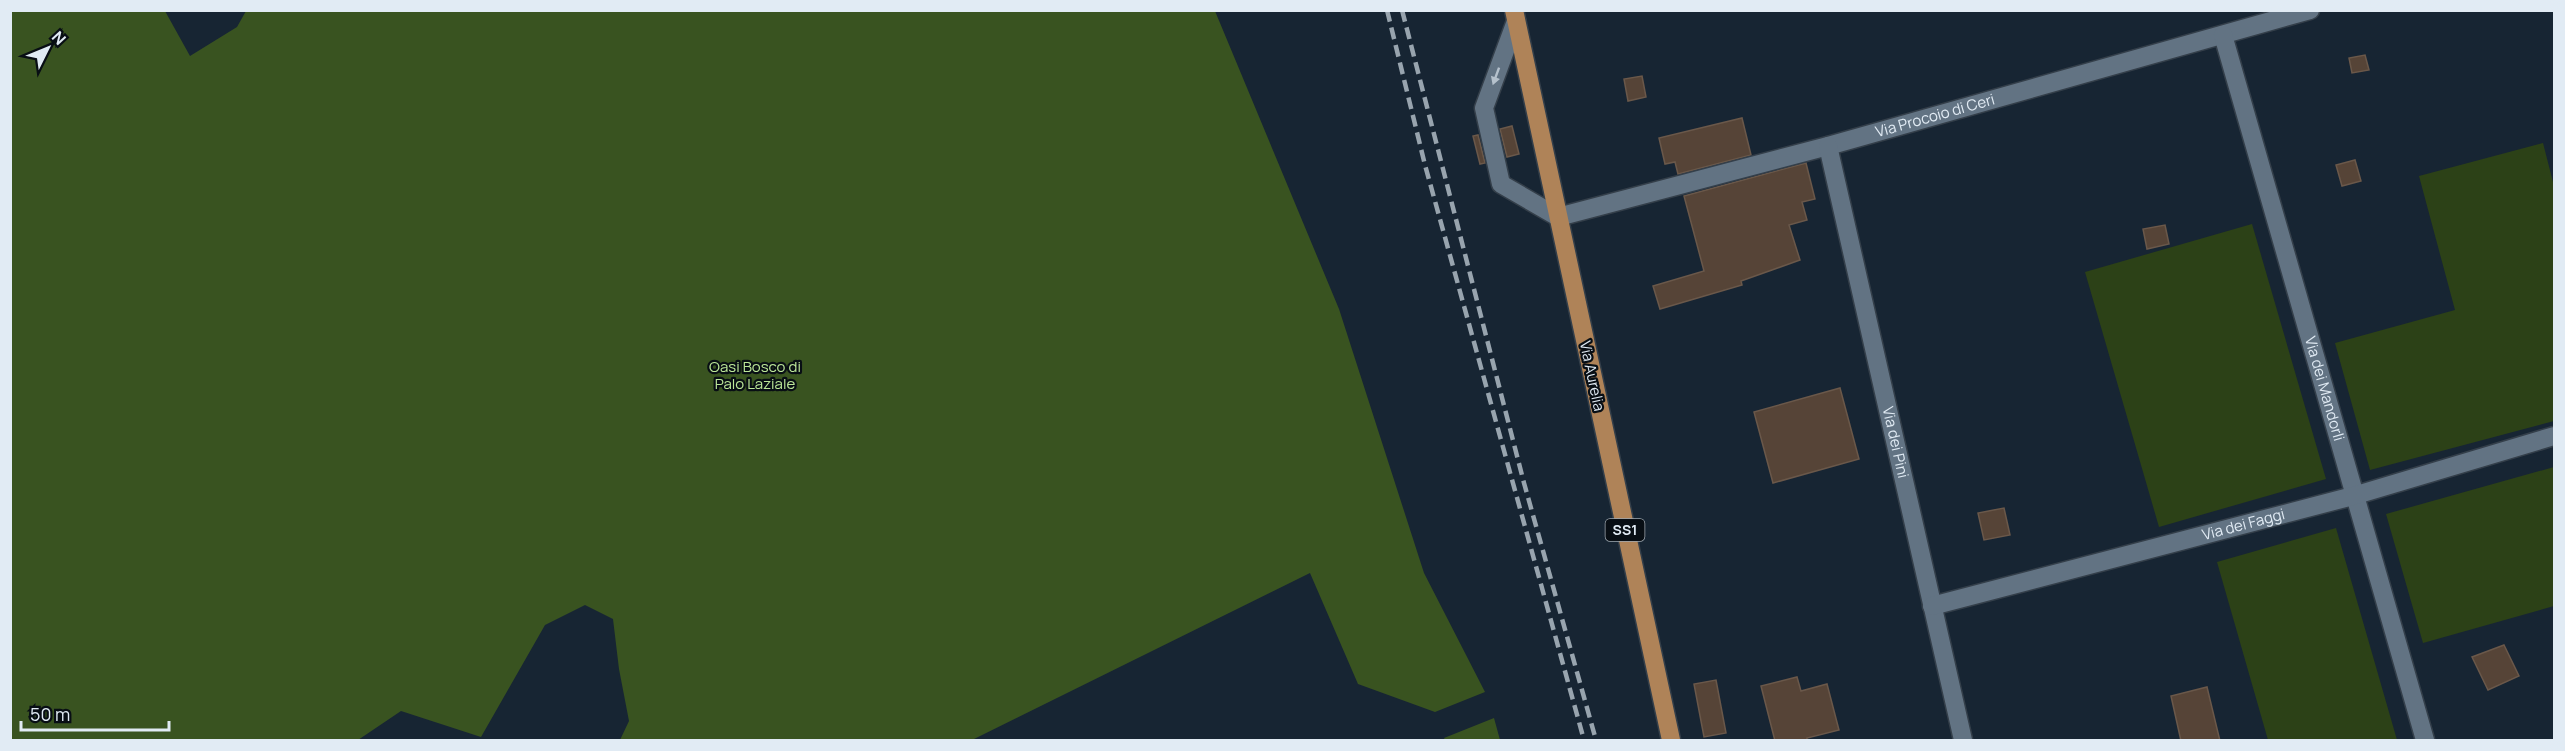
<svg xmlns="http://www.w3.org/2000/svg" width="2565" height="751" viewBox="0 0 2565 751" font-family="Manrope,sans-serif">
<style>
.green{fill:#2c4117}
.forest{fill:#395320}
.building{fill:#564437;stroke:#6a584a;stroke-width:1.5}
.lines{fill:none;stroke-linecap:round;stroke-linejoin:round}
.minor-casing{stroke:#343f4a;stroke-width:21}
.major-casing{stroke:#343f4a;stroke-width:21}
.minor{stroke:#627383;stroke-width:18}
.major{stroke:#af8358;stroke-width:18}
.rail{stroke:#98a4ae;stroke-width:4.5;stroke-dasharray:12 6;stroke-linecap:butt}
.oneway{fill:#b5c1cc}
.labels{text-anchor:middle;stroke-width:4.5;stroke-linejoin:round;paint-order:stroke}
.shield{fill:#080e14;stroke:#a0a9b1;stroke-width:1.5}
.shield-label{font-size:14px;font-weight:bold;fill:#e1ebf4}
.street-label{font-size:15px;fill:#e1ebf4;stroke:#080e14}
.park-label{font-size:15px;fill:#bce798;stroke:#080e14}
</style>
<rect width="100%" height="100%" fill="#172533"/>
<g class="green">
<polygon points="2543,143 2554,186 2554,421 2370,470 2335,343 2455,310 2419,176"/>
<polygon points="2252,224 2326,479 2159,527 2085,272"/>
<polygon points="2554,467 2554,606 2423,643 2386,514"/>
<polygon points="2336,528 2397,740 2268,740 2217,562"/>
</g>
<g class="forest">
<polygon points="246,11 1215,11 1339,309 1424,573 1485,692 1435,712 1358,684 1310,573 972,740 620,740 629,721 619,669 613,619 585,605 545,625 481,737 401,711 358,740 11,740 11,11 165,11 190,56 237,27"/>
<polygon points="1494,718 1500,740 1445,740 1444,738"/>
</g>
<g class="building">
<polygon points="2365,55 2369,70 2352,73 2349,58"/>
<polygon points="1642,76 1646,97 1628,101 1624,79"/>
<polygon points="1742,118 1751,155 1678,174 1675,162 1665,164 1659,138"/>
<polygon points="1512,126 1519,154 1507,157 1500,129"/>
<polygon points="1478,135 1485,163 1480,164 1473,136"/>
<polygon points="2355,160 2361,181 2342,186 2336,165"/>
<polygon points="1806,163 1815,199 1802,202 1807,220 1789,225 1800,260 1741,281 1742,285 1660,309 1653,286 1704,271 1684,196"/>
<polygon points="2165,225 2169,244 2147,249 2143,229"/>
<polygon points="1840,388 1859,459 1773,483 1754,412"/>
<polygon points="2004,508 2010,535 1984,540 1978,513"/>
<polygon points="2504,645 2519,676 2488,690 2472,657"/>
<polygon points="1797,677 1801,691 1827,684 1839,730 1807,738 1807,741 1775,741 1761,686"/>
<polygon points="1716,680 1726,733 1704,737 1694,684"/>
<polygon points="2207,687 2220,741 2181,741 2171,696"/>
</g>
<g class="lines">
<defs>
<g id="minor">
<path id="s1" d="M1516,21L1484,108L1501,184L1558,217L1828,146L2310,10"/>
<path id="s2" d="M2223,35L2425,740"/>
<path id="s3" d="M1828,146L1963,740"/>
<path id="s4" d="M1932,606L2353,496L2554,436"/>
</g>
<polyline id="major" points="1514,10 1671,740"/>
</defs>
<use href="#minor" class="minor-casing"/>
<use href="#major" class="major-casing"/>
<use href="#minor" class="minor"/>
<use href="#major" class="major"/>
<g class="rail">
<polyline points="1387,10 1425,165 1584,740"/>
<polyline points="1402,10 1524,483 1596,740"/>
</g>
</g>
<defs><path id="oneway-solid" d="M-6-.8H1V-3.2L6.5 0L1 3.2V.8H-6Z" transform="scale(1.5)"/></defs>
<use class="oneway" href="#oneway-solid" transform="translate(1496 76) rotate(110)"/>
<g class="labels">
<rect class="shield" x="1605.5" y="519" width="39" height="22" rx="4.5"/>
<g class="shield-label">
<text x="1625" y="535">SS1</text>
</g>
<g class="street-label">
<text dy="5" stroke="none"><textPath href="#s1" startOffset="627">Via Procoio di Ceri</textPath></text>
<text transform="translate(1592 376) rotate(78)" y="5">Via Aurelia</text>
<text dy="5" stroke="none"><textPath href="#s2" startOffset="368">Via dei Mandorli</textPath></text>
<text dy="5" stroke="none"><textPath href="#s3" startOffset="304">Via dei Pini</textPath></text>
<text dy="5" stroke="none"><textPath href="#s4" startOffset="322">Via dei Faggi</textPath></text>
</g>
<g class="park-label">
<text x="755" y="372">Oasi Bosco di<tspan x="755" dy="17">Palo Laziale</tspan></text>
</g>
</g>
<rect width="2565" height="751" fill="none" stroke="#e1ebf4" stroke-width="24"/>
<g transform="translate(48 48) rotate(47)" stroke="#080e14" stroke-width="4.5" paint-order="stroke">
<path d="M0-4.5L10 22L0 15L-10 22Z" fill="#e1ebf4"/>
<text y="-9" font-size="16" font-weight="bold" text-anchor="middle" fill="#e1ebf4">N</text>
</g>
<path d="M21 721v9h148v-9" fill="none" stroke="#e1ebf4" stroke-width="3"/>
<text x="30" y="721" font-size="18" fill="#e1ebf4" stroke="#080e14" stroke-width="4.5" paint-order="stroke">50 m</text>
</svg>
